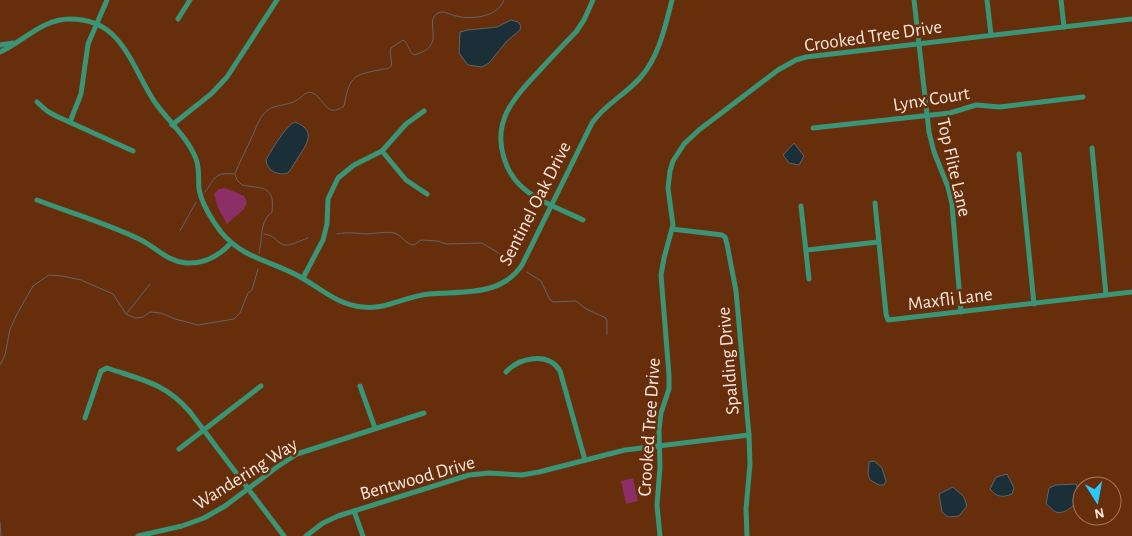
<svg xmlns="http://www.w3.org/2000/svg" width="1132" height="536" viewBox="0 0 1132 536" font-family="'Alegreya Sans',sans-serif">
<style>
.green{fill:#8c2f66}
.water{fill:#1a2f38;stroke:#5e666a}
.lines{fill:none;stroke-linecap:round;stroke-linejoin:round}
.stream{stroke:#5e666a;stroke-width:1}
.minor{stroke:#3a9476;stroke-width:5}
.labels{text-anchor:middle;stroke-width:5;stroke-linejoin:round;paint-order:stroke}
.street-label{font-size:19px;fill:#fee8dd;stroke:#672e0b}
</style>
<rect width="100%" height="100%" fill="#672e0b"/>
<g class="green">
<polygon points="225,188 244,196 247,202 244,209 227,224 218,208 214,194 219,189"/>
<polygon points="633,478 638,501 626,504 621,481"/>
</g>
<g class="water">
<polygon points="511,20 518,22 521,26 520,30 507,41 489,63 482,67 468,65 459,53 460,32 468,30 497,27"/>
<path d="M295,122C316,130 308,143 299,156C295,162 292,168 288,173C278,176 267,171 266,160C270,152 287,124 295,122Z"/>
<polygon points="794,143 804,156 799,165 789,163 783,155"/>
<polygon points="874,461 882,468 886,481 884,485 879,485 870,480 868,474 869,462"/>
<path d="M1007,474L1014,488L1012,494C1002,498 997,497 990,489L996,477Z"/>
<path d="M1076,484L1080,497C1075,504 1066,515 1056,512C1053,511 1049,506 1046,504L1049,488L1056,485Z"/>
<polygon points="953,487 964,497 967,506 959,516 948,517 942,512 939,494"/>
</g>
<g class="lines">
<g class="stream">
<path d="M205,192C216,177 215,172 234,174"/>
<polyline points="180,231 196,202"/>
<path d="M264,234C276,235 277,244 285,245C291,246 301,240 308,238"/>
<path d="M337,234C348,232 355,233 365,234C374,234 385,231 394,233C402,235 405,244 414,245L421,240L438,241L446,244L482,243L510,260"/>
<path d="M259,253C263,238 259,222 272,212C275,185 263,189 242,185L237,180L235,174C239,162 246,151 251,139C256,129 258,118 268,110C276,104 289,106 297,100C302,97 306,90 313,93C325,99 326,119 344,106C350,75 353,75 384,69C386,69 389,69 391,66C393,64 389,53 391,48L403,40C409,44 408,51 414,55C449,46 422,22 438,13C444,10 450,15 456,16C472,20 498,17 504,0"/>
<polyline points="527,272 541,281 550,300 554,302 576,301 586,309 606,318 607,321 607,335"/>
<polyline points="127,313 150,284"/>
<polyline points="0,365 5,355 10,329 18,312 33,286 49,275 62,276 81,280 113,294 126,314 135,318 143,317 150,312 161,313 175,319 198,325 234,319 240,313 248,293 252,290 258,269"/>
<polyline points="0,522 1,536"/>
</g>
<g class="minor">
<polyline points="914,0 929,132 934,152 948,187 952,204 961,312"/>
<polyline points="987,0 991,35"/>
<polyline points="1061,0 1064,27"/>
<polyline points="178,19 190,0"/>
<polyline points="0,45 13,43"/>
<path d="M0,52C24,41 42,19 70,19C86,19 101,24 112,34C131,52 140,80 154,101C167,120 188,137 196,159C200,169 198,179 199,189C202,205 212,220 221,232C244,260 274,261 302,278C323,290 338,305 363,307C386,310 406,296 429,294C461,291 501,297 522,265L592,123C605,104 625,95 640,78C659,57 665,27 672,0"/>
<polyline points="37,102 47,111 56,116 133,151"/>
<polyline points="70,122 81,94 88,44 107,0"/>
<polyline points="172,125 211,94 227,77 277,0"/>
<polyline points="813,128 950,113 976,105 1000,107 1083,97"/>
<polyline points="1092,148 1106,295"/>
<polyline points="382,151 406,180 427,194"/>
<polyline points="1019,154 1034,304"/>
<path d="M37,200C71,213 106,223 139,239C156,247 166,261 186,263C204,264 219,256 231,243"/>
<polyline points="875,203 886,314 888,320 1132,292"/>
<polyline points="801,206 809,279"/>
<path d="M583,220C565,211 544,204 528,192C517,184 508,172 504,158C492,120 515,97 539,71C551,58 563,45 576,32L584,20L593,0"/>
<polyline points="672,229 722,235 725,237 727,244 736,291 749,435 750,464 746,509 747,536"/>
<polyline points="807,250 878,242"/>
<polyline points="303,278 323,240 327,224 328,199 338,178 354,165 382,151 406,124 424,111"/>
<path d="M506,372C519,358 548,351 560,371L585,460"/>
<polyline points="360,386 375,428"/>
<path d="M85,418L101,371L107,368C142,380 165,383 190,412L284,536"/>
<polyline points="179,449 261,386"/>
<polyline points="354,511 363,536"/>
<polyline points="138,536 182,526 204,518 225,506 277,467 297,454 424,413"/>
<polyline points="306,536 323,523 338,516 469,475 489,473 522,475 539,472 625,450 749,435"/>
<polyline points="660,536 657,505 660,467 659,430 661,413 669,389 669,375 661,275 664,258 673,225 668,188 670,171 673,161 684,144 699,130 778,70 796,60 806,57 1132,19"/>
</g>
</g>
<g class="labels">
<g class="street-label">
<text transform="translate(873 35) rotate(-8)" y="7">Crooked Tree Drive</text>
<text transform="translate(931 98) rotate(-9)" y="7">Lynx Court</text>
<text transform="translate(955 167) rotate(77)" y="7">Top Flite Lane</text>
<text transform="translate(534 203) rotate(-63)" y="7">Sentinel Oak Drive</text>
<text transform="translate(950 298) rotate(-7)" y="7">Maxfli Lane</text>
<text transform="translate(727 361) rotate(-95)" y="7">Spalding Drive</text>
<text transform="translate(648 427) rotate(-86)" y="7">Crooked Tree Drive</text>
<text transform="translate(245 473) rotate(-32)" y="7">Wandering Way</text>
<text transform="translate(417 477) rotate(-16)" y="7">Bentwood Drive</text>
</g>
</g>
<g transform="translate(1097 501) rotate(169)"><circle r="24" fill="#672e0b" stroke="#a3785f"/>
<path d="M0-4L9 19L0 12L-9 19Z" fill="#29c8ff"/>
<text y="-8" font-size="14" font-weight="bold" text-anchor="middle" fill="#fee8dd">N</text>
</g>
</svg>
